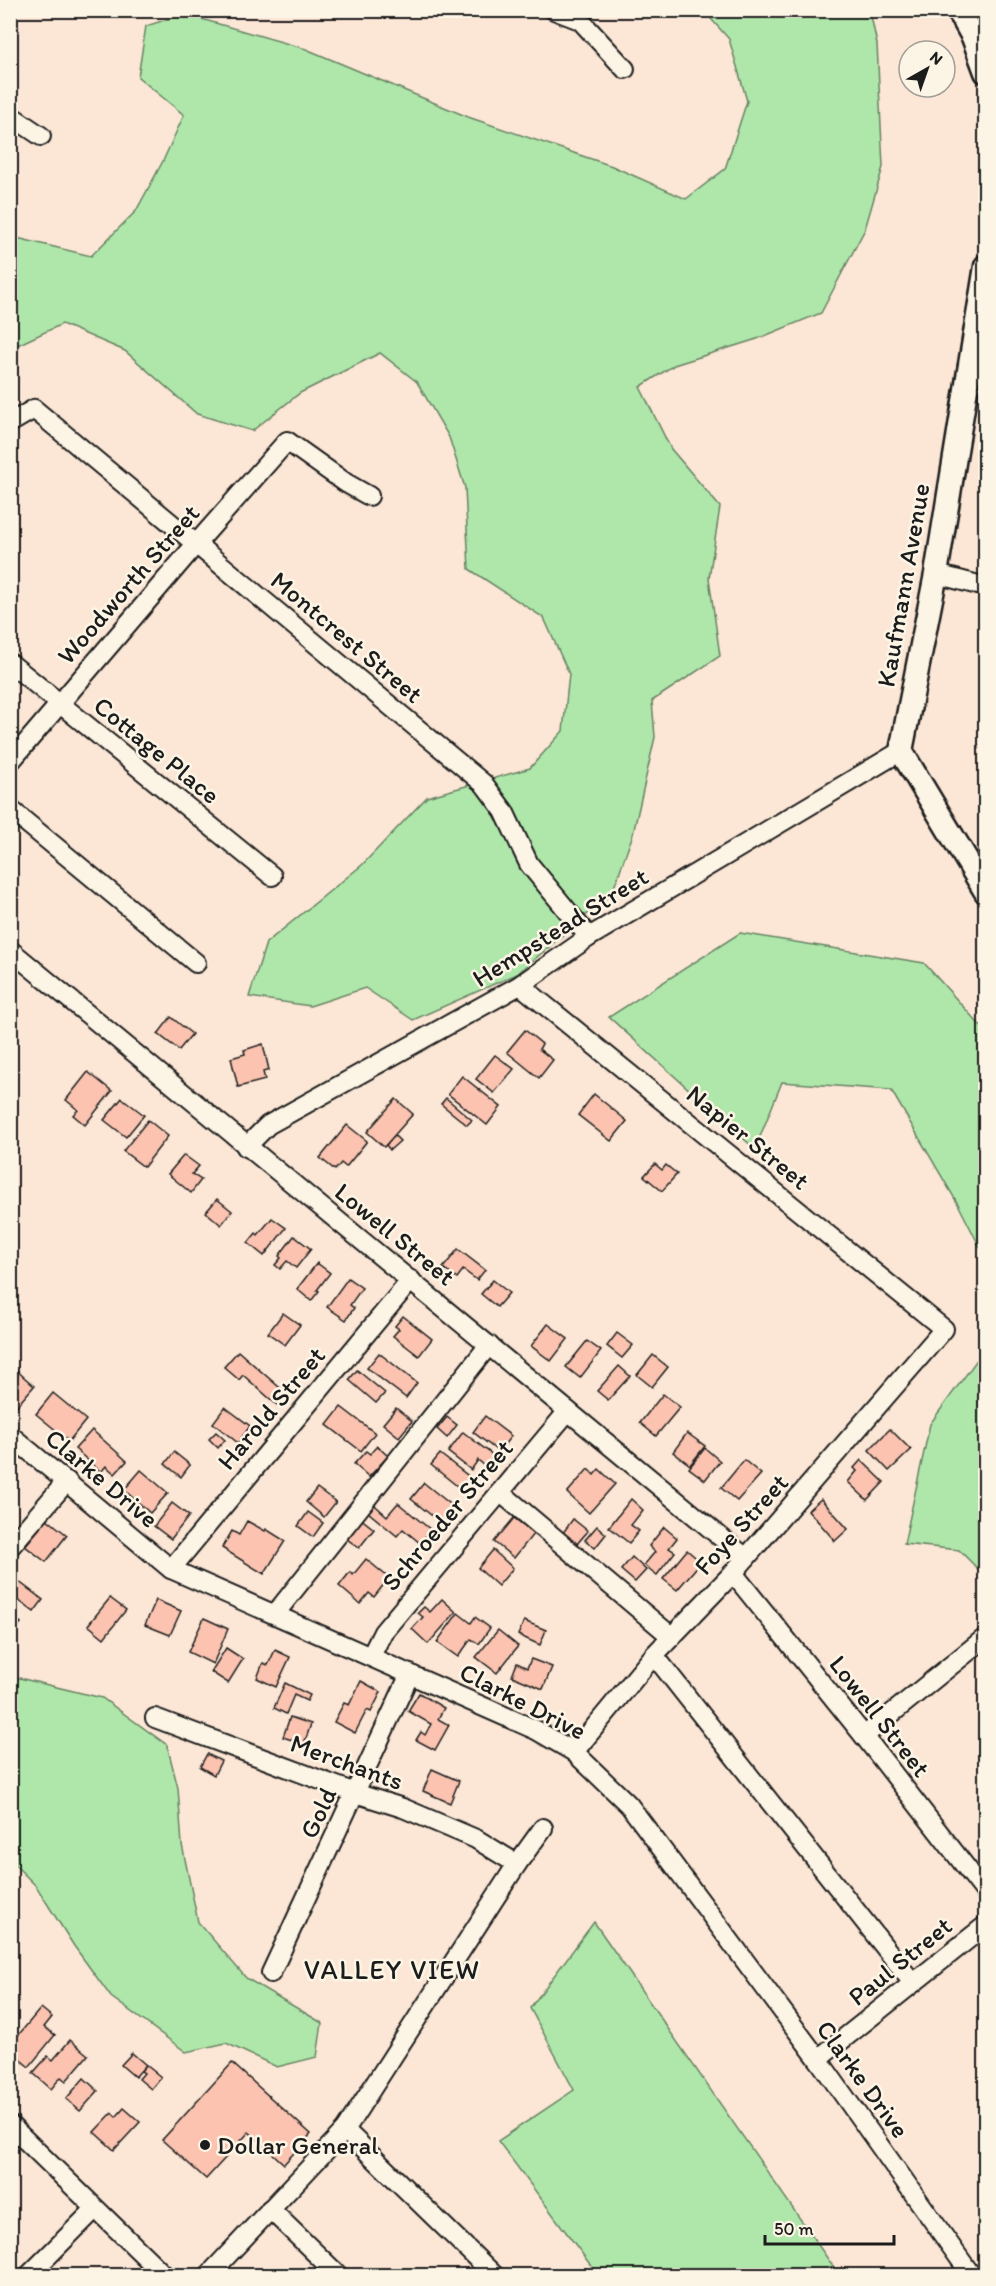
<svg xmlns="http://www.w3.org/2000/svg" width="996" height="2286" viewBox="0 0 996 2286" font-family="Itim,sans-serif">
<style>
.green{fill:#afe7aa;stroke:#668263;stroke-width:1.5}
.building{fill:#fbc3b0;stroke:#1c1c1c;stroke-width:1.5}
.lines{fill:none;stroke-linecap:round;stroke-linejoin:round}
.minor-casing{stroke:#1c1c1c;stroke-width:22}
.major-casing{stroke:#1c1c1c;stroke-width:27}
.minor{stroke:#fcf5e5;stroke-width:18}
.major{stroke:#fcf5e5;stroke-width:22}
.poi-dot{fill:#1c1c1c;stroke:#fcf5e5;stroke-width:2}
.labels{text-anchor:middle;stroke-width:5;stroke-linejoin:round;paint-order:stroke}
.street-label{font-size:26px;fill:#1c1c1c;stroke:#fcf5e5}
.poi-label{font-size:26px;fill:#1c1c1c;stroke:#fcf5e5;text-anchor:start}
.neighbourhood-label{font-size:27px;letter-spacing:1.5px;fill:#1c1c1c;stroke:#fcf5e5}
</style>
<rect width="100%" height="100%" fill="#fce6d5"/>
<filter id="ink" filterUnits="userSpaceOnUse"><feTurbulence type="fractalNoise" baseFrequency=".0167" numOctaves="2"/><feDisplacementMap in="SourceGraphic" scale="12" xChannelSelector="R" yChannelSelector="G"/><feConvolveMatrix kernelMatrix="1 2 1 2 8 2 1 2 1" color-interpolation-filters="sRGB"/></filter>
<g filter="url(#ink)">
<g class="green">
<polygon points="704,11 870,11 877,44 883,167 865,229 821,313 757,339 674,365 640,387 671,449 720,507 709,578 720,656 652,701 655,737 633,834 612,893 517,974 413,1020 365,988 310,1006 249,997 266,943 362,865 427,797 530,768 563,731 569,674 544,618 469,569 465,488 449,437 417,382 380,353 300,393 252,431 197,414 125,351 62,324 11,348 10,232 17,238 91,256 136,211 163,161 184,115 138,77 146,26 184,14 306,49 468,117 612,166 686,199 725,169 747,101 729,39"/>
<polygon points="740,933 924,963 985,1031 985,1257 958,1204 891,1090 782,1082 755,1149 609,1017"/>
<polygon points="985,1338 986,1576 985,1576 959,1550 904,1544 930,1424 979,1357"/>
<polygon points="11,1676 102,1698 167,1745 178,1788 182,1845 198,1922 246,1978 322,2023 317,2057 277,2067 226,2043 186,2052 111,1997 74,1946 36,1886 11,1861"/>
<polygon points="594,1922 839,2275 598,2275 498,2141 574,2090 530,2008"/>
</g>
<g class="building">
<polygon points="171,1017 192,1034 179,1050 158,1034"/>
<polygon points="525,1030 542,1044 539,1049 553,1060 539,1078 507,1052"/>
<polygon points="263,1044 269,1070 263,1072 265,1080 238,1087 231,1058 245,1054 244,1050"/>
<polygon points="495,1055 514,1069 494,1093 476,1079"/>
<polygon points="88,1072 112,1091 85,1125 73,1115 78,1110 66,1100"/>
<polygon points="462,1076 501,1107 487,1125 448,1094"/>
<polygon points="594,1094 627,1121 611,1141 578,1115"/>
<polygon points="122,1098 144,1115 126,1137 104,1120"/>
<polygon points="446,1098 472,1120 467,1125 441,1104"/>
<polygon points="396,1099 413,1114 384,1147 367,1132"/>
<polygon points="148,1120 168,1136 144,1167 123,1151"/>
<polygon points="347,1125 367,1141 346,1167 341,1163 335,1170 320,1158"/>
<polygon points="395,1136 400,1141 390,1150 386,1145"/>
<polygon points="184,1155 199,1166 192,1174 201,1180 191,1193 168,1174"/>
<polygon points="655,1164 662,1170 666,1165 677,1174 662,1191 644,1176"/>
<polygon points="217,1199 232,1211 221,1225 206,1212"/>
<polygon points="272,1218 286,1228 264,1256 248,1243 256,1233 258,1235"/>
<polygon points="294,1236 311,1249 296,1268 287,1261 280,1269 275,1265 281,1258 279,1256"/>
<polygon points="458,1249 485,1270 477,1280 463,1270 457,1278 443,1268"/>
<polygon points="317,1263 330,1273 317,1290 319,1291 311,1301 297,1289"/>
<polygon points="348,1278 362,1288 350,1305 354,1308 346,1320 327,1307"/>
<polygon points="493,1280 509,1293 497,1307 481,1294"/>
<polygon points="283,1313 300,1325 285,1345 268,1333"/>
<polygon points="403,1316 432,1339 419,1356 393,1336 399,1329 395,1326"/>
<polygon points="548,1324 568,1339 551,1361 531,1346"/>
<polygon points="617,1333 633,1345 622,1358 607,1346"/>
<polygon points="587,1341 601,1351 580,1378 566,1367"/>
<polygon points="238,1351 287,1394 277,1405 243,1375 239,1380 224,1367"/>
<polygon points="379,1353 417,1383 406,1398 367,1368"/>
<polygon points="653,1355 668,1367 652,1387 637,1375"/>
<polygon points="619,1366 630,1376 608,1400 597,1391"/>
<polygon points="15,1369 34,1386 16,1407 10,1402 10,1374"/>
<polygon points="357,1370 385,1393 376,1403 349,1380"/>
<polygon points="53,1393 86,1420 69,1441 36,1414"/>
<polygon points="663,1394 680,1407 656,1436 640,1423"/>
<polygon points="225,1407 250,1426 238,1443 213,1423"/>
<polygon points="341,1407 375,1433 361,1451 327,1425"/>
<polygon points="396,1408 412,1421 399,1437 383,1424"/>
<polygon points="485,1416 511,1436 499,1452 473,1432"/>
<polygon points="447,1417 457,1425 447,1438 437,1429"/>
<polygon points="890,1429 911,1450 889,1471 869,1450"/>
<polygon points="92,1430 127,1461 115,1474 106,1466 101,1472 75,1449"/>
<polygon points="216,1432 225,1440 218,1448 209,1439"/>
<polygon points="463,1432 494,1456 486,1467 478,1460 471,1470 448,1452"/>
<polygon points="687,1433 705,1446 690,1465 673,1452"/>
<polygon points="377,1446 388,1456 369,1477 354,1464 366,1451 370,1454"/>
<polygon points="705,1448 720,1461 705,1480 689,1468"/>
<polygon points="174,1452 190,1465 181,1477 165,1464"/>
<polygon points="440,1454 476,1482 467,1494 431,1465"/>
<polygon points="744,1460 761,1474 737,1501 721,1488"/>
<polygon points="861,1460 884,1482 867,1500 848,1482 857,1471 854,1468"/>
<polygon points="588,1469 594,1475 599,1469 615,1484 589,1513 567,1493"/>
<polygon points="141,1470 168,1493 150,1513 124,1490"/>
<polygon points="424,1483 454,1507 441,1523 411,1499"/>
<polygon points="317,1488 336,1502 324,1517 306,1502"/>
<polygon points="631,1499 643,1510 631,1525 639,1531 629,1543 609,1527"/>
<polygon points="821,1499 848,1529 835,1541 808,1510"/>
<polygon points="369,1500 387,1516 398,1503 431,1530 420,1543 403,1529 397,1536 363,1508"/>
<polygon points="172,1503 189,1516 171,1539 154,1526"/>
<polygon points="308,1512 323,1523 313,1537 298,1526"/>
<polygon points="354,1513 374,1529 359,1548 339,1533"/>
<polygon points="514,1518 534,1533 514,1558 494,1542"/>
<polygon points="47,1519 67,1535 46,1562 25,1546"/>
<polygon points="573,1519 588,1531 576,1545 562,1534"/>
<polygon points="247,1521 265,1531 266,1529 285,1541 264,1574 222,1548 232,1531 239,1535"/>
<polygon points="597,1526 606,1534 595,1548 585,1540"/>
<polygon points="664,1527 677,1538 669,1548 675,1552 657,1575 644,1565 655,1552 649,1546"/>
<polygon points="493,1550 513,1568 498,1586 478,1568"/>
<polygon points="687,1550 701,1562 677,1590 663,1579"/>
<polygon points="632,1557 646,1570 635,1582 621,1570"/>
<polygon points="366,1559 389,1578 374,1597 369,1593 360,1604 339,1586 350,1572 353,1575"/>
<polygon points="10,1575 43,1600 34,1612 10,1594"/>
<polygon points="110,1598 126,1610 104,1638 88,1625"/>
<polygon points="442,1599 456,1612 428,1644 412,1629 423,1617 418,1613 424,1607 430,1612"/>
<polygon points="156,1600 181,1611 170,1635 145,1625"/>
<polygon points="458,1613 471,1623 475,1617 490,1628 479,1644 471,1639 458,1657 437,1642"/>
<polygon points="10,1615 21,1623 10,1636"/>
<polygon points="204,1618 228,1629 213,1664 188,1652"/>
<polygon points="524,1621 546,1630 540,1645 518,1635"/>
<polygon points="498,1630 518,1646 497,1673 476,1657"/>
<polygon points="226,1648 243,1659 228,1683 211,1672"/>
<polygon points="275,1650 290,1657 276,1687 257,1678 263,1663 268,1665"/>
<polygon points="531,1659 552,1667 543,1689 512,1676 517,1663 527,1668"/>
<polygon points="361,1681 381,1692 371,1712 367,1710 355,1733 334,1722 344,1703 349,1705"/>
<polygon points="285,1683 310,1695 307,1701 294,1695 286,1714 274,1708"/>
<polygon points="419,1693 444,1708 438,1719 449,1725 435,1750 416,1740 421,1732 425,1735 431,1724 408,1711"/>
<polygon points="290,1717 311,1724 304,1744 283,1737"/>
<polygon points="207,1754 221,1761 214,1775 200,1767"/>
<polygon points="432,1769 459,1781 450,1803 423,1791"/>
<polygon points="41,2008 52,2017 44,2027 55,2035 29,2067 10,2051 10,2045"/>
<polygon points="70,2040 88,2055 66,2081 61,2077 51,2089 33,2073 48,2056 53,2060"/>
<polygon points="132,2053 146,2065 135,2077 121,2065"/>
<polygon points="232,2063 311,2134 284,2164 249,2132 206,2179 162,2140"/>
<polygon points="146,2065 161,2077 151,2089 139,2079 144,2073 141,2071"/>
<polygon points="84,2078 98,2091 80,2111 66,2099"/>
<polygon points="124,2108 140,2122 114,2150 94,2132 112,2113 116,2117"/>
</g>
<g class="lines">
<defs>
<g id="minor">
<polyline points="554,10 580,20 625,69"/>
<polyline points="10,115 41,136"/>
<polyline points="10,423 34,409 484,784 504,811 529,864 589,937"/>
<polyline points="936,574 986,587"/>
<polyline points="10,663 272,876"/>
<polyline points="10,762 196,544 287,441 346,483 369,496"/>
<polyline points="10,809 196,963"/>
<polyline points="10,950 746,1558"/>
<polyline points="520,985 944,1329 733,1573 654,1655 574,1752"/>
<polyline points="246,1147 268,1125 520,985 589,937 901,751"/>
<polyline points="10,1435 171,1569 536,1730 574,1752 629,1805 818,2059 972,2276"/>
<polyline points="500,1492 672,1637"/>
<polyline points="10,1547 67,1481"/>
<polyline points="171,1569 411,1280"/>
<polyline points="733,1573 864,1736 986,1893"/>
<polyline points="275,1614 489,1345"/>
<polyline points="654,1655 913,1983"/>
<polyline points="371,1656 383,1632 568,1411"/>
<polyline points="155,1718 355,1793 403,1808 476,1839 517,1864"/>
<polyline points="864,1736 986,1637"/>
<polyline points="271,1973 410,1674"/>
<polyline points="818,2059 986,1925"/>
<polyline points="10,2125 165,2276"/>
<polyline points="345,2130 495,2276"/>
<polyline points="270,2209 339,2276"/>
<polyline points="28,2276 95,2209"/>
<polyline points="208,2276 345,2130 517,1864 543,1828"/>
</g>
<g id="major">
<polyline points="958,10 973,37 986,72"/>
<polyline points="986,266 936,574 901,751 986,892"/>
</g>
</defs>
<use href="#minor" class="minor-casing"/>
<use href="#major" class="major-casing"/>
<use href="#minor" class="minor"/>
<use href="#major" class="major"/>
</g>
</g>
<circle class="poi-dot" cx="205" cy="2145" r="6"/>
<g class="labels">
<g class="street-label">
<text transform="translate(128 584) rotate(-49)" y="9">Woodworth Street</text>
<text transform="translate(903 585) rotate(-80)" y="9">Kaufmann Avenue</text>
<text transform="translate(347 637) rotate(40)" y="9">Montcrest Street</text>
<text transform="translate(157 750) rotate(39)" y="9">Cottage Place</text>
<text transform="translate(560 927) rotate(-32)" y="9">Hempstead Street</text>
<text transform="translate(748 1137) rotate(39)" y="9">Napier Street</text>
<text transform="translate(395 1234) rotate(39)" y="9">Lowell Street</text>
<text transform="translate(271 1408) rotate(-50)" y="9">Harold Street</text>
<text transform="translate(102 1478) rotate(40)" y="9">Clarke Drive</text>
<text transform="translate(447 1515) rotate(-50)" y="9">Schroeder Street</text>
<text transform="translate(741 1524) rotate(-48)" y="9">Foye Street</text>
<text transform="translate(523 1701) rotate(27)" y="9">Clarke Drive</text>
<text transform="translate(880 1716) rotate(52)" y="9">Lowell Street</text>
<text transform="translate(347 1762) rotate(20)" y="9">Merchants</text>
<text transform="translate(318 1813) rotate(-65)" y="9">Gold</text>
<text transform="translate(900 1961) rotate(-39)" y="9">Paul Street</text>
<text transform="translate(863 2079) rotate(54)" y="9">Clarke Drive</text>
</g>
<g class="poi-label">
<text x="217" y="2154">Dollar General</text>
</g>
<g class="neighbourhood-label">
<text x="392" y="1979">VALLEY VIEW</text>
</g>
</g>
<rect width="996" height="2286" fill="none" stroke="#fcf5e5" stroke-width="36"/>
<rect x="18" y="18" width="960" height="2250" fill="none" stroke="#1c1c1c" stroke-width="2" filter="url(#ink)"/>
<g transform="translate(927 69) rotate(40)"><circle r="28" fill="#fcf5e5" stroke="#a29e95" stroke-width="1.5"/>
<path d="M0-4.5L10 22L0 15L-10 22Z" fill="#1c1c1c"/>
<text y="-9" font-size="16" font-weight="bold" text-anchor="middle" fill="#1c1c1c">N</text>
</g>
<path d="M765 2235v9h129v-9" fill="none" stroke="#1c1c1c" stroke-width="3"/>
<text x="774" y="2235" font-size="18" fill="#1c1c1c" stroke="#fcf5e5" stroke-width="4.5" paint-order="stroke">50 m</text>
</svg>
